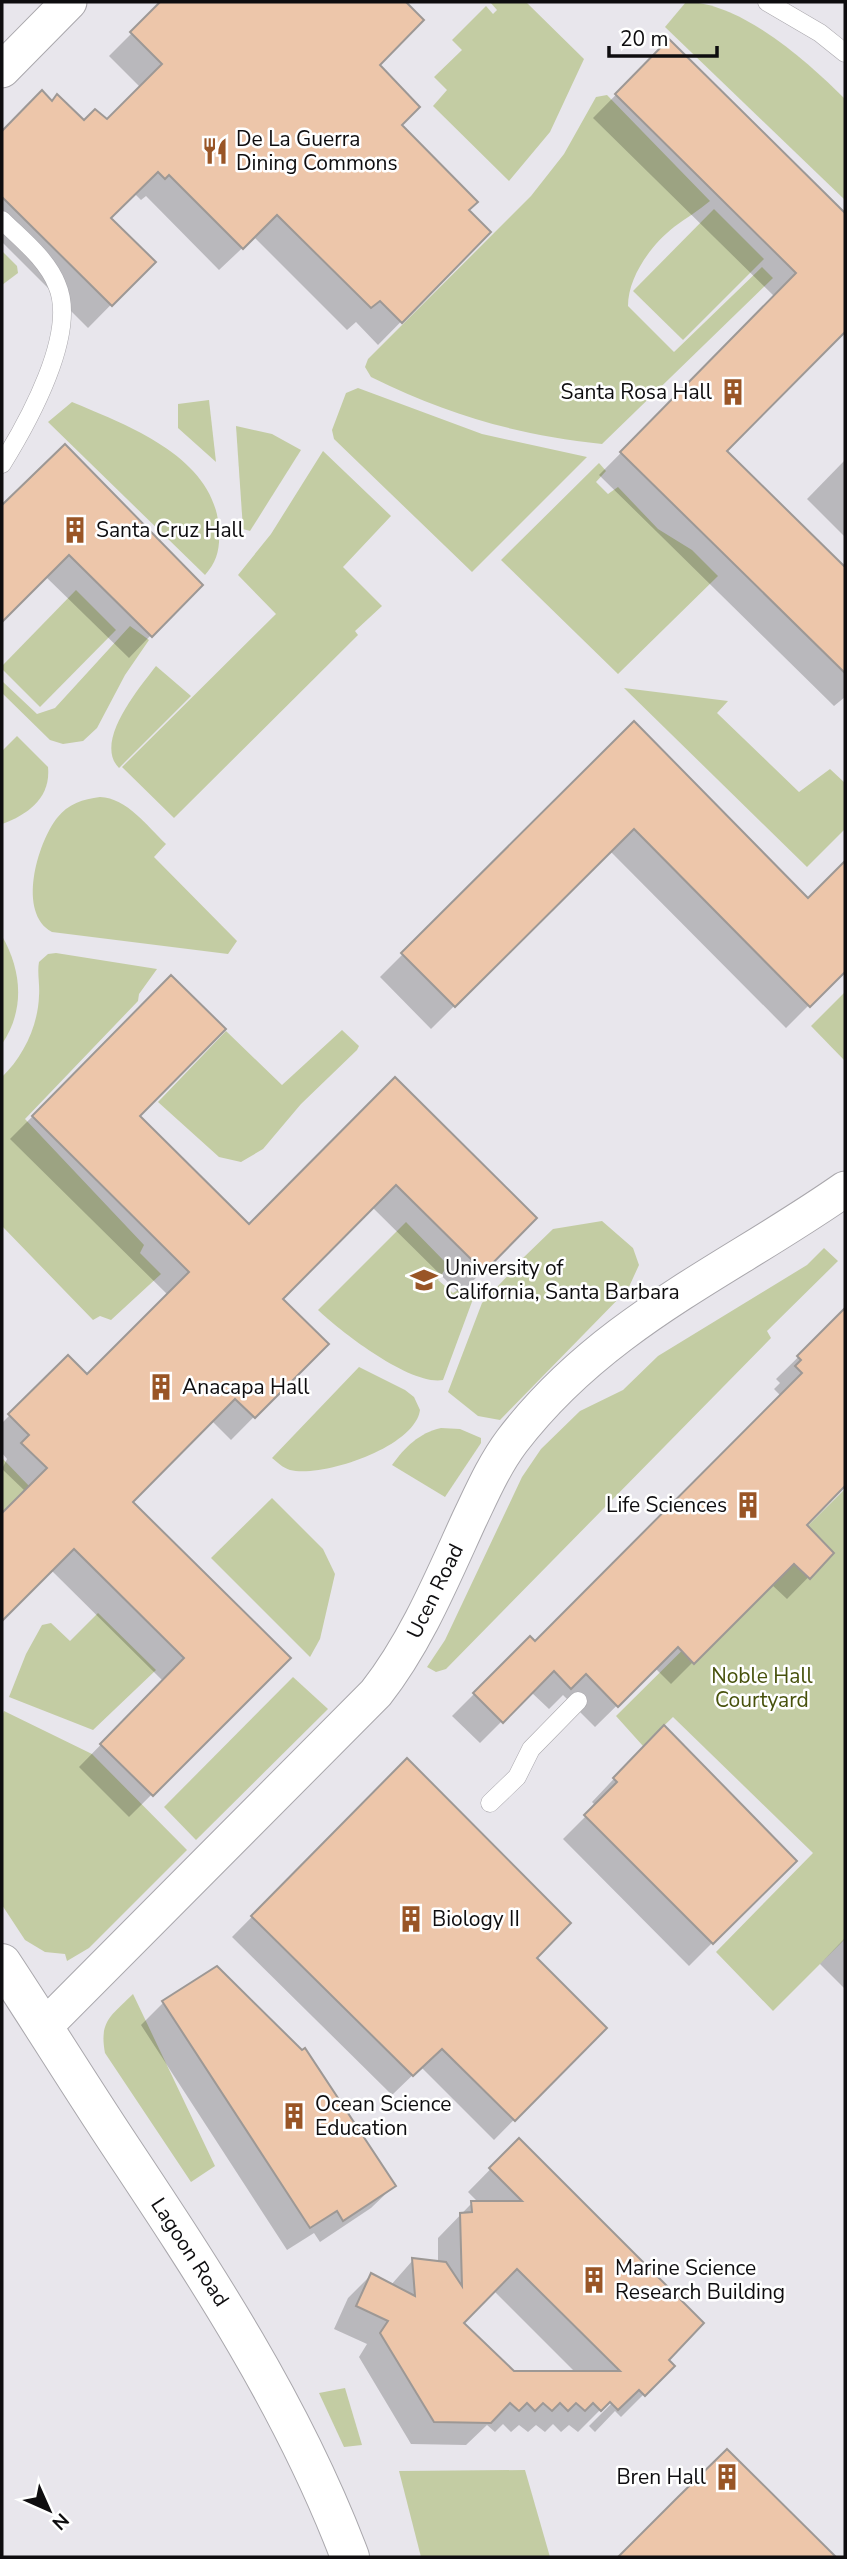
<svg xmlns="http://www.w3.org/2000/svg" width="847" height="2559" viewBox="0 0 847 2559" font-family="'Nunito Sans',sans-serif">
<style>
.green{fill:#c3cca3}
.shadow{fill:#0003;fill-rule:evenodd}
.building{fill:#edc6aa;stroke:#9d9895;stroke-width:2;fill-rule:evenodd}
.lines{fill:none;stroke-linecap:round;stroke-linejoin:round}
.service-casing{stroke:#a9a7ac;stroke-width:19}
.minor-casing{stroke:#a9a7ac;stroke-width:37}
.tertiary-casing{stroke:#a9a7ac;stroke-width:40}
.service{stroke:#fff;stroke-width:18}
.minor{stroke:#fff;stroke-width:35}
.tertiary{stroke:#fff;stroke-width:38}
.labels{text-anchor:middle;stroke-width:5;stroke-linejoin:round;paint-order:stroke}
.poi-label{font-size:21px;fill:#0e0d0f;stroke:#fff;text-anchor:start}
.street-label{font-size:21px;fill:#0e0d0f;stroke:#fff}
.park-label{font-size:21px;fill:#47510c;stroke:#fff}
</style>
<rect width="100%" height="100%" fill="#e8e6ec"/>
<g class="green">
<polygon points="490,2 526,2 584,59 550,132 509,181 433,106 447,90 434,77 462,50 452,40 486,6 493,14 497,10"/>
<path d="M686,2C741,2 808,62 845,99V200L665,27Z"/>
<path d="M607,95L710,201C698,211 686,218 674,227C651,245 628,277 628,306L674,352L762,267L773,278L602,444C514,434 451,416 371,377L365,367L368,359L531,196L564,154L596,97Z"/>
<polygon points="714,209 764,259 683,340 633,291"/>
<polygon points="2,251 17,266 18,273 2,285"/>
<polygon points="358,388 482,434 587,457 472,572 334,439 332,430 346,393"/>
<polygon points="209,400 216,462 178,428 178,404"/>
<path d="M72,402C129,426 217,458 219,531C220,549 217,562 205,575L48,422Z"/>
<polygon points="236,426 272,434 301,450 250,531 243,529"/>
<polygon points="323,451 391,516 343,567 382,606 355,631 358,635 174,818 122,767 276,614 238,575 271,534"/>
<polygon points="599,463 606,471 596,482 608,494 618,487 658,529 692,550 718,576 618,674 501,560"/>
<polygon points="76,590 116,630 40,707 2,669 2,666"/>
<polygon points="130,626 149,640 125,675 97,728 83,741 63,744 50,740 2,693 2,681 37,714 55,708"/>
<path d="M156,666L191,696L119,768C93,742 140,687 156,666Z"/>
<polygon points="624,688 728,701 717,713 799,792 830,769 845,783 845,829 807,867"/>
<path d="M17,736L48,767C51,797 29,814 2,824V751Z"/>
<path d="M100,797C127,798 147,826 166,844L154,857L237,941L228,954L52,932C17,913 37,844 57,818C68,804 83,799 100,797Z"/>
<path d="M2,936C22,971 25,1010 2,1044Z"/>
<path d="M56,953L157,969L139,994L138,1001L25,1119L144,1245L140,1253L161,1274L111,1320L100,1316L93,1320L2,1226V1077C23,1057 38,1026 39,996C40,984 37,973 39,962L48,954Z"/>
<polygon points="845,992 845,1061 811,1026"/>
<polygon points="342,1030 359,1046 357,1050 301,1104 263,1149 241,1162 219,1157 158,1102 226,1031 282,1085"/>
<polygon points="602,1221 633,1248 639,1265 628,1289 500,1420 478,1416 448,1392 482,1303 512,1271 516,1274 526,1264 523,1258 553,1229"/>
<path d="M406,1222L448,1265L438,1280L453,1293L463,1287L473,1299L443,1380C411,1386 341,1332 318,1310Z"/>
<polygon points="824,1248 838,1261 767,1331 771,1338 446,1669 436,1672 427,1667 445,1640 522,1477 541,1449 580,1411 623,1390 658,1356 807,1265"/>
<path d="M359,1367L405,1390L414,1397L420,1410C415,1447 323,1478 290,1470C283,1468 277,1462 272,1458Z"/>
<path d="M441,1428L460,1429L481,1438V1443L445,1497L392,1465C405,1447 419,1433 441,1428Z"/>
<polygon points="2,1458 31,1488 2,1517"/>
<polygon points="845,1489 845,1939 773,2011 716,1952 813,1853 673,1717 643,1746 616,1716"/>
<polygon points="272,1498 323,1549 335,1574 320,1639 310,1657 211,1558"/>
<polygon points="98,1613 156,1670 93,1730 9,1697 26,1654 42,1625 51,1623 70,1641"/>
<polygon points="293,1677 328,1709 196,1840 164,1807"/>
<polygon points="4,1711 92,1754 187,1850 89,1948 67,1961 65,1954 45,1952 25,1940 2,1905 2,1716"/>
<path d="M133,1994L215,2166L191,2182L105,2053C99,2021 111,2016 133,1994Z"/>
<polygon points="345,2388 362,2445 344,2447 319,2393"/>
<polygon points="525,2470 550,2557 421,2557 399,2471"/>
</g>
<g class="shadow">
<polygon points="163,2 403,2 421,20 378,65 400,126 467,210 489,232 378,345 356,322 347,330 254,237 219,270 146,196 141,200 134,193 109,218 153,262 88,328 2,242 2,133 42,93 51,103 84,123 107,122 141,88 109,56"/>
<polygon points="669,41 845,215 845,330 725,451 845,570 845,697 834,706 599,475 775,297 593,118"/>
<polygon points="65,447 151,635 129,658 45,576 2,619 2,507"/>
<polygon points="845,460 845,537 807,499"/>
<polygon points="634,723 808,900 845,864 845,969 786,1028 610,851 431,1029 380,977"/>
<polygon points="171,977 137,1116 249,1227 395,1079 535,1218 460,1294 372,1207 281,1299 326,1344 231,1440 212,1421 131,1502 289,1658 129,1817 79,1767 163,1681 51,1570 2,1619 2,1516 26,1492 2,1469 7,1459 2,1453 2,1423 68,1357 87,1377 168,1295 10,1139"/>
<polygon points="845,1311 845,1483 805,1525 832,1553 787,1599 771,1584 671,1684 655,1668 595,1727 563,1695 549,1709 531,1692 480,1743 452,1716 530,1638 535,1644 781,1396 774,1389 780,1383 776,1379"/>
<polygon points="641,1750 794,1861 689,1966 563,1839 596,1806 592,1802"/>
<polygon points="407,1761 535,1958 605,2028 494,2140 421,2067 392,2095 232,1937"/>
<polygon points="845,1938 845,1989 820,1964"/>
<polygon points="163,2003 394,2186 371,2208 320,2242 314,2233 287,2250 141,2025"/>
<path d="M519,2140L672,2366L621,2417L615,2411L595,2432L589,2426L618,2397L615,2395L578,2432L569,2425L561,2432L553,2424L545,2432L536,2425L528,2432L519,2425L511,2432L503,2424L495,2432L487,2425L466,2445L411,2444L359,2357L367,2344L334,2329L348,2298L371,2275L391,2285L413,2260L438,2263V2238L472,2203H479L468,2192ZM494,2291L576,2373L513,2372L462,2323Z"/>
<polygon points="727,2451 833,2557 621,2557"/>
</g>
<g class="building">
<polygon points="160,2 406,2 424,20 380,65 420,107 402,125 478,202 469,210 491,232 402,323 380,301 371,308 277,215 243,249 169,175 165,179 158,172 111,218 156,262 112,306 2,197 2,131 42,90 52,101 57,94 84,120 95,109 107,119 162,64 130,32"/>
<polygon points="669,39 845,213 845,332 727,451 845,567 845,673 620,452 796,273 615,94"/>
<polygon points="65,444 203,585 152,637 69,555 2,622 2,505"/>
<polygon points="634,721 808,898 845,861 845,972 810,1007 634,829 455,1007 401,953"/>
<polygon points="171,975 226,1029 140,1116 249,1224 395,1077 537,1218 484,1272 396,1185 283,1299 329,1344 255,1418 235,1399 133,1502 291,1658 153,1796 100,1744 184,1658 74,1549 2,1621 2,1513 47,1468 21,1443 29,1435 8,1414 68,1355 87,1374 189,1272 32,1116"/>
<polygon points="845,1308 845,1486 807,1525 834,1553 810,1579 794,1564 694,1664 678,1647 618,1707 586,1674 571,1689 554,1671 503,1723 473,1693 530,1636 535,1641 802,1373 795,1366 801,1360 797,1356"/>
<polygon points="664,1725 797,1861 713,1944 584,1815 617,1782 613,1778"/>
<polygon points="407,1758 571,1923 537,1958 607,2028 515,2121 442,2049 413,2076 251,1916"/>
<polygon points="217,1966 302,2050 305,2048 396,2186 343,2221 337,2211 310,2228 162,2001"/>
<path d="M519,2138L704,2323L669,2360L675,2366L645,2396L639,2390L618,2410L610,2402L601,2411L593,2403L585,2411L576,2403L568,2411L560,2403L552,2411L543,2403L535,2411L527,2403L519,2411L510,2403L491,2423L434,2422L380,2333L388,2321L356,2306L371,2273L415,2296L412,2258L446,2262L462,2286L460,2213L472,2212L471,2201H522L489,2168ZM517,2269L620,2371H514L464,2323Z"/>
<polygon points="727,2449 836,2557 618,2557 677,2498"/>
</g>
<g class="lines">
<defs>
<g id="service">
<polyline points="767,2 820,33 845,53"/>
<path d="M2,220C21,239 47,259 57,285C78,333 28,422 2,464"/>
<polyline points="490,1803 517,1777 531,1749 578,1701"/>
</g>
<g id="minor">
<polyline points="2,70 69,2"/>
<path d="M43,2028L376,1693C416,1642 442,1579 469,1520C482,1493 494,1465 512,1441C603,1322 728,1271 845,1189"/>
</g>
<path id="tertiary" d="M2,1963C41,2022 78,2082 117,2141C206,2275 293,2406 350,2557"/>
</defs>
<use href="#service" class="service-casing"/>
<use href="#minor" class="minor-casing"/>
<use href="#tertiary" class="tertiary-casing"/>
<use href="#service" class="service"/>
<use href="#minor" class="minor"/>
<use href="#tertiary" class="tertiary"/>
</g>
<defs>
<symbol id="restaurant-bare" viewBox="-9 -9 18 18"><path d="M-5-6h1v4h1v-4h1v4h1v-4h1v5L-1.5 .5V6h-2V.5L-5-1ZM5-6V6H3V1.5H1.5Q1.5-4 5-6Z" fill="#995526" stroke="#fff" stroke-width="2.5" paint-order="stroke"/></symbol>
<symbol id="building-bare" viewBox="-9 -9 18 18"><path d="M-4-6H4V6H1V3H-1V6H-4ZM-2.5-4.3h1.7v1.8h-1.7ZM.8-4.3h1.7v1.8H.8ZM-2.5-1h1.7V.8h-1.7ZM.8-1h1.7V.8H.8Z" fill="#995526" stroke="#fff" stroke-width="2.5" paint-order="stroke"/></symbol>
<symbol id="university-bare" viewBox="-9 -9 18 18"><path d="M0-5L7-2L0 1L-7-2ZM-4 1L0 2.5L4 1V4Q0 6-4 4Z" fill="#995526" stroke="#fff" stroke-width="2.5" paint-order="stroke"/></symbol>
</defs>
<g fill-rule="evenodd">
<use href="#restaurant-bare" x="196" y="132" width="38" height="38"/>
<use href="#building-bare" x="714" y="373" width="38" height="38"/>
<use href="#building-bare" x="56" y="511" width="38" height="38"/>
<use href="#university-bare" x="405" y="1261" width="38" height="38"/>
<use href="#building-bare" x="142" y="1368" width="38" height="38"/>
<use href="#building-bare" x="729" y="1486" width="38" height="38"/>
<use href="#building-bare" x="392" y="1900" width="38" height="38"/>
<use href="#building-bare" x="275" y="2097" width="38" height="38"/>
<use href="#building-bare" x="575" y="2261" width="38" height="38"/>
<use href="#building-bare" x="708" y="2458" width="38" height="38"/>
</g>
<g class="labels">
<g class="poi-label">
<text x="236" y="146">De La Guerra<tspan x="236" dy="24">Dining Commons</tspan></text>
<text x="712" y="399" text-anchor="end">Santa Rosa Hall</text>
<text x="96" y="537">Santa Cruz Hall</text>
<text x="445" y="1275">University of<tspan x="445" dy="24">California, Santa Barbara</tspan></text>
<text x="182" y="1394">Anacapa Hall</text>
<text x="727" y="1512" text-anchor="end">Life Sciences</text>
<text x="432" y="1926">Biology II</text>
<text x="315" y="2111">Ocean Science<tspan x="315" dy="24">Education</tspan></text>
<text x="615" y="2275">Marine Science<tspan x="615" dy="24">Research Building</tspan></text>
<text x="706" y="2484" text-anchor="end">Bren Hall</text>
</g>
<g class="street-label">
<text transform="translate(435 1591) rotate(-64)" y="7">Ucen Road</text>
<text transform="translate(190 2252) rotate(57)" y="7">Lagoon Road</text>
</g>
<g class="park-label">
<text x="762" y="1683">Noble Hall<tspan x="762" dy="24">Courtyard</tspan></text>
</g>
</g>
<rect width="847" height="2559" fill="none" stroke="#0e0d0f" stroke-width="7"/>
<g transform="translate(49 2510) rotate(135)" stroke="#ffffff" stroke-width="5" paint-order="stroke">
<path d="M0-5L12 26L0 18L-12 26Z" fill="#0e0d0f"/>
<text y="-10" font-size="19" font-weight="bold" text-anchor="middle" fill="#0e0d0f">N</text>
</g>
<path d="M609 46v10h108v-10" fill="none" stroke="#0e0d0f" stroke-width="3.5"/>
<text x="620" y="46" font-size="21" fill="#0e0d0f" stroke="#ffffff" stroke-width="5" paint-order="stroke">20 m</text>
</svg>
